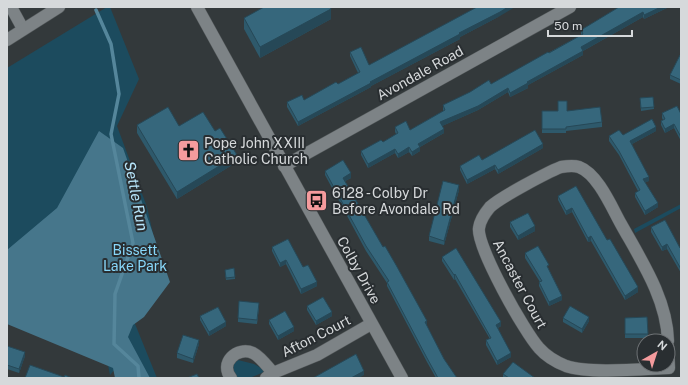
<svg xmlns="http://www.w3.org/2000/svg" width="688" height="385" viewBox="0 0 688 385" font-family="'Public Sans',sans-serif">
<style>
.green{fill:#1c4b5e}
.forest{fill:#46768b}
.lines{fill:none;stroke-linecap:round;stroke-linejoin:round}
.stream{stroke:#55869b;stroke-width:3.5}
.street-casing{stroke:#53585a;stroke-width:13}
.secondary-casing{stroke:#53585a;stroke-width:13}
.street{stroke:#7d8386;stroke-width:12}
.secondary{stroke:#7d8386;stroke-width:12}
.wall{fill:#2e596b}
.shaded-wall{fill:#264857}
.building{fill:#36677c;stroke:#264857}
.labels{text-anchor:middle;stroke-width:4;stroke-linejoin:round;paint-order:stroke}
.street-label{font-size:14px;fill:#d6d9db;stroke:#292e31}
.poi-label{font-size:14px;fill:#d6d9db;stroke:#292e31;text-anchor:start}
.park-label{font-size:14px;fill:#88d8fb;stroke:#292e31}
.water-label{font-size:15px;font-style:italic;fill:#b6e4f9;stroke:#292e31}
</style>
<rect width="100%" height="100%" fill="#33393b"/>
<g class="green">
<polygon points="107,7 110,7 139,79 117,126 147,207 159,261 129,309 157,378 120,378 124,359 110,375 104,345 7,311 7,68"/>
<polygon points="681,204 681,208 635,233 634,229"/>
<polygon points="238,360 254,364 263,369 264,372 252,377 238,378 233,374 233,364"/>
</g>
<polygon class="forest" points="99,131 123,148 170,282 144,317 133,325 128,337 150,378 115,378 113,368 7,324 7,250 57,208"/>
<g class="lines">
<polyline class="stream" points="96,10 111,44 119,94 111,134 133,243 115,294 114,344 138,366 139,378"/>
<defs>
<g id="street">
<polyline points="11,7 23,29"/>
<polyline points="284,166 570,7"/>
<path d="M668,341C667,299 641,260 621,224C612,208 598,174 579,167C573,165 567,166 561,167C546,173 501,197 490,207C485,213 480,220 479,228C476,246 525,333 539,348C546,356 556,362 566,366C589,374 643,369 669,368L668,347"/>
<path d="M231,378C219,363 237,346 253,353C261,357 268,367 273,373"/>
<polyline points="266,378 273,373 317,355 371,324"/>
</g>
<g id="secondary">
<polyline points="197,7 402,378"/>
<polyline points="7,40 59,7"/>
</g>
</defs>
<use href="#street" class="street-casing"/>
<use href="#secondary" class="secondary-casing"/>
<use href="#street" class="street"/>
<use href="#secondary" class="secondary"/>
</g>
<g class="wall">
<polygon points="619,7 669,7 644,19 643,17 583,51 583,55 528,85 528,88 510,97 508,92 478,110 442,126 444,133 420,147 420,151 412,156 409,152 398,158 395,153 368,168 361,155 361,151 383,142 396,134 395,132 395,127 410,130 443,111 443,105 491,84 581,35 581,30"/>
<polygon points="500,16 460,37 460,39 371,86 371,87 298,126 287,107 287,102 304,100 338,84 358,73 350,56 350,52 369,65"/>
<polygon points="244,18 331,19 260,58 244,29"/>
<polygon points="681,55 681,84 670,79 670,75"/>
<polygon points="653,97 654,109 641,111 640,98"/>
<polygon points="542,111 567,111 602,122 602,127 566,131 566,133 542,133"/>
<polygon points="662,113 681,114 681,141 674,128 665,133 661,125 661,121 663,120 662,118"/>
<polygon points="137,125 179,126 215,131 237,162 177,199 137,133"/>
<polygon points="656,131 632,144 649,181 645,182 658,207 645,215 635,197 635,193 638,191 619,155 609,141 609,136 623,135"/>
<polygon points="543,148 498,174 495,169 467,184 460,170 460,166 482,160"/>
<polygon points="325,171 351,178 345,181 427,325 427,326 444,359 457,378 436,378 427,362 387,286 387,283 366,251 325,175"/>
<polygon points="459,190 444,245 429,241 429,236"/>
<polygon points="558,196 607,240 638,292 625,300 591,241 588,242 572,212 566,215 558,200"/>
<polygon points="510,222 535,231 518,240 510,227"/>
<polygon points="651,227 680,248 681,247 681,273 667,249 662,251 651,232"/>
<polygon points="272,247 303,267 317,286 301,294 286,264 280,267 272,251"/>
<polygon points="525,253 549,269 548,269 562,300 549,306 539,286 539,282 540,282 525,258"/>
<polygon points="442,257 501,326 498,328 511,357 497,365 486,345 486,340 490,339 455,279 454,280 442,261"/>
<polygon points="225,270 235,277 235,279 226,280"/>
<polygon points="307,306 332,316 316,325 307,310"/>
<polygon points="259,307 257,324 238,322 238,318"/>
<polygon points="200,316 226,326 209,336 200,320"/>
<polygon points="647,317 648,338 625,338 625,318"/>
<polygon points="563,318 589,321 582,333 563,322"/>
<polygon points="269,320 294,331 278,340 269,324"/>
<polygon points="199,344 193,363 177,358 177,353"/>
<polygon points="7,346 25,356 19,373 7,369"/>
<polygon points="503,374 535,378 503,378"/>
</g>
<g class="shaded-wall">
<polygon points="508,7 515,7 500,16 460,37 460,39 371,86 371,87 298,126 298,122 459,33"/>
<polygon points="661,7 669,7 644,19 644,15"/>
<polygon points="331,9 331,19 260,58 260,47"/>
<polygon points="643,12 643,17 581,52 581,47"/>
<polygon points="583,51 583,55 528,85 528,88 510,97 510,93 527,82"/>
<polygon points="508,88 508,92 478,110 440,127 440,122"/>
<polygon points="674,124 674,128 665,133 665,129"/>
<polygon points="656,127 656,131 630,145 630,141"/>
<polygon points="444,129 444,133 418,148 418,144"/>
<polygon points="543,144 543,148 498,174 498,170"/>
<polygon points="409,147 409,152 398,158 398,154"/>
<polygon points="420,147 420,151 412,156 412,152"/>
<polygon points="395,149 395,153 368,168 368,164"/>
<polygon points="237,155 237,162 177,199 177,192"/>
<polygon points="495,165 495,169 467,184 467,180"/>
<polygon points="351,173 351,178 343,182 343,178"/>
<polygon points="649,177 649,181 643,183 643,179"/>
<polygon points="459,185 459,190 444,245 444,241"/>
<polygon points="658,203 658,207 645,215 645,211"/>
<polygon points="572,208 572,212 566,215 566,211"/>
<polygon points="535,226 535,231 518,240 518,236"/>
<polygon points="591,236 591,241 588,242 588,238"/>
<polygon points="667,244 667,249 662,251 662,247"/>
<polygon points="286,260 286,264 280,267 280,263"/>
<polygon points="455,274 455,279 454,280 454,275"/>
<polygon points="317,282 317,286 301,294 301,289"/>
<polygon points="638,287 638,292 625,300 625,296"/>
<polygon points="562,296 562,300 549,306 549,302"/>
<polygon points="332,312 332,316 316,325 316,321"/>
<polygon points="589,317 589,321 582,333 582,329"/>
<polygon points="427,321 427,325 425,327 425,322"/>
<polygon points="226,322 226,326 209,336 209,332"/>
<polygon points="501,322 501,326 496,329 496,325"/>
<polygon points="294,327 294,331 278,340 278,336"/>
<polygon points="199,340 199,344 193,363 193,359"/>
<polygon points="25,352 25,356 19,373 19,369"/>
<polygon points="511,353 511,357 497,365 497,361"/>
<polygon points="364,371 364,375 359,378 351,378"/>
</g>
<g class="building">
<polygon points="264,7 330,7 331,9 260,47 244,18"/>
<polygon points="477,7 508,7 500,12 459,33 460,34 370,82 371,83 298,122 287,102 302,95 304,100 336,82 338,84 360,72 350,52 361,47 369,65"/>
<polygon points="619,7 661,7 644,15 643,12 581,47 583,51 527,82 528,83 510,93 508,88 478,106 440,122 444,129 418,144 420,147 412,152 409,147 398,154 395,149 368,164 361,151 381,140 383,142 398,133 395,127 406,121 410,130 445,110 443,105 470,92 489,80 491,84 548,52 549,53 583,34 581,30"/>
<polygon points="680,55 681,55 681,80 670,75"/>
<polygon points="653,97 654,107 641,108 640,98"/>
<polygon points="558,101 567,101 567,111 600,107 602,122 566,127 566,129 542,129 542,111 558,111"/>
<polygon points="677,106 681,114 681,137 674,124 665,129 661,121 665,119 662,113"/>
<polygon points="168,107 179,126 203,112 215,131 220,128 237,155 177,192 137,125"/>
<polygon points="652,119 656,127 630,141 649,177 643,179 658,203 645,211 635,193 640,190 619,151 609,136 619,130 623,135"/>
<polygon points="535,130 543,144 498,170 495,165 467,180 460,166 479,155 482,160"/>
<polygon points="343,160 351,173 343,178 383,247 385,246 396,265 427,321 425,322 444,359 457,378 438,378 427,358 387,282 389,281 366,246 325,171"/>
<polygon points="443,181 459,185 444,241 429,236"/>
<polygon points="576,186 607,240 610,239 638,287 625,296 591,236 588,238 572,208 566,211 558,196"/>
<polygon points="528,213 535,226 518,236 510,222"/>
<polygon points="665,220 680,248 681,247 681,269 667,244 662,247 651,227"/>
<polygon points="288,239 303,267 308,265 317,282 301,289 286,260 280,263 272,247"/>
<polygon points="538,246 549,265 547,266 562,296 549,302 539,282 542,281 525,253"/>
<polygon points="456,248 501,322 496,325 511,353 497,361 486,340 491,338 455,274 454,275 442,257"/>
<polygon points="234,268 235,277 226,278 225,270"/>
<polygon points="323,297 332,312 316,321 307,306"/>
<polygon points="239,301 259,303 257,320 238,318"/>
<polygon points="570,306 589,317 582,329 563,318"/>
<polygon points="218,307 226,322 209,332 200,316"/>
<polygon points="285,311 294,327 278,336 269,320"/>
<polygon points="647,317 648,334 625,334 625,318"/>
<polygon points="183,335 199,340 193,359 177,353"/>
<polygon points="7,346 25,352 19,369 7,365"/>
<polygon points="356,354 364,371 351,378 313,378"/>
<polygon points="513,362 535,378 509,378 503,374"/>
<polygon points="30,365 64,377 65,375 72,378 25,378"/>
<polygon points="197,374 199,378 187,378"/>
</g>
<defs>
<symbol id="church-square" viewBox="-11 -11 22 22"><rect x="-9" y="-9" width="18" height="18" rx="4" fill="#f59b9d" stroke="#292e31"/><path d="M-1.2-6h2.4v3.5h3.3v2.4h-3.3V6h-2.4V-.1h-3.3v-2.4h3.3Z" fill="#111"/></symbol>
<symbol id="bus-square" viewBox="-11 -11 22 22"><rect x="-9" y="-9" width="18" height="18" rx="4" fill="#f59b9d" stroke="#292e31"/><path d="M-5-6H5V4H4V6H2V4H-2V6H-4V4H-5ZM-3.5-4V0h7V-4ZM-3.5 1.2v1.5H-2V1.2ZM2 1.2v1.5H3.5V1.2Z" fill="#111"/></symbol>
</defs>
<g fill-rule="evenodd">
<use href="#church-square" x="176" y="138" width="25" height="25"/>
<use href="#bus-square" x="304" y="188" width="25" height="25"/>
</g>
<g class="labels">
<g class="street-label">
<text transform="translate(420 73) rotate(-29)" y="5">Avondale Road</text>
<text transform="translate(359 270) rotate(61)" y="5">Colby Drive</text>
<text transform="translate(520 284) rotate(62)" y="5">Ancaster Court</text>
<text transform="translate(316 336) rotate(-27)" y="5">Afton Court</text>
</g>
<g class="poi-label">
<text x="204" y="148">Pope John XXIII<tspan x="204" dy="16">Catholic Church</tspan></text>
<text x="332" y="198">6128 - Colby Dr<tspan x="332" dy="16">Before Avondale Rd</tspan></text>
</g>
<g class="park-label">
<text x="135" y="255">Bissett<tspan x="135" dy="16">Lake Park</tspan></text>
</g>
<g class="water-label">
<text transform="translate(136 196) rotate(79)" y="5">Settle Run</text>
</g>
</g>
<rect width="688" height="385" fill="none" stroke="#d6d9db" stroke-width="16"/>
<g transform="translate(656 353) rotate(39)"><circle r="19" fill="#292e31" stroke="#6e7275"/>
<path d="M0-3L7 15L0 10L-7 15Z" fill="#f59b9d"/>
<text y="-6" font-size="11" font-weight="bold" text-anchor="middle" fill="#d6d9db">N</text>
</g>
<path d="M548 30v6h84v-6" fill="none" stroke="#d6d9db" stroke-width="2"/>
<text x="554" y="30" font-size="12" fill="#d6d9db" stroke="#292e31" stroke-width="3" paint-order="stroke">50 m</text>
</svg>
